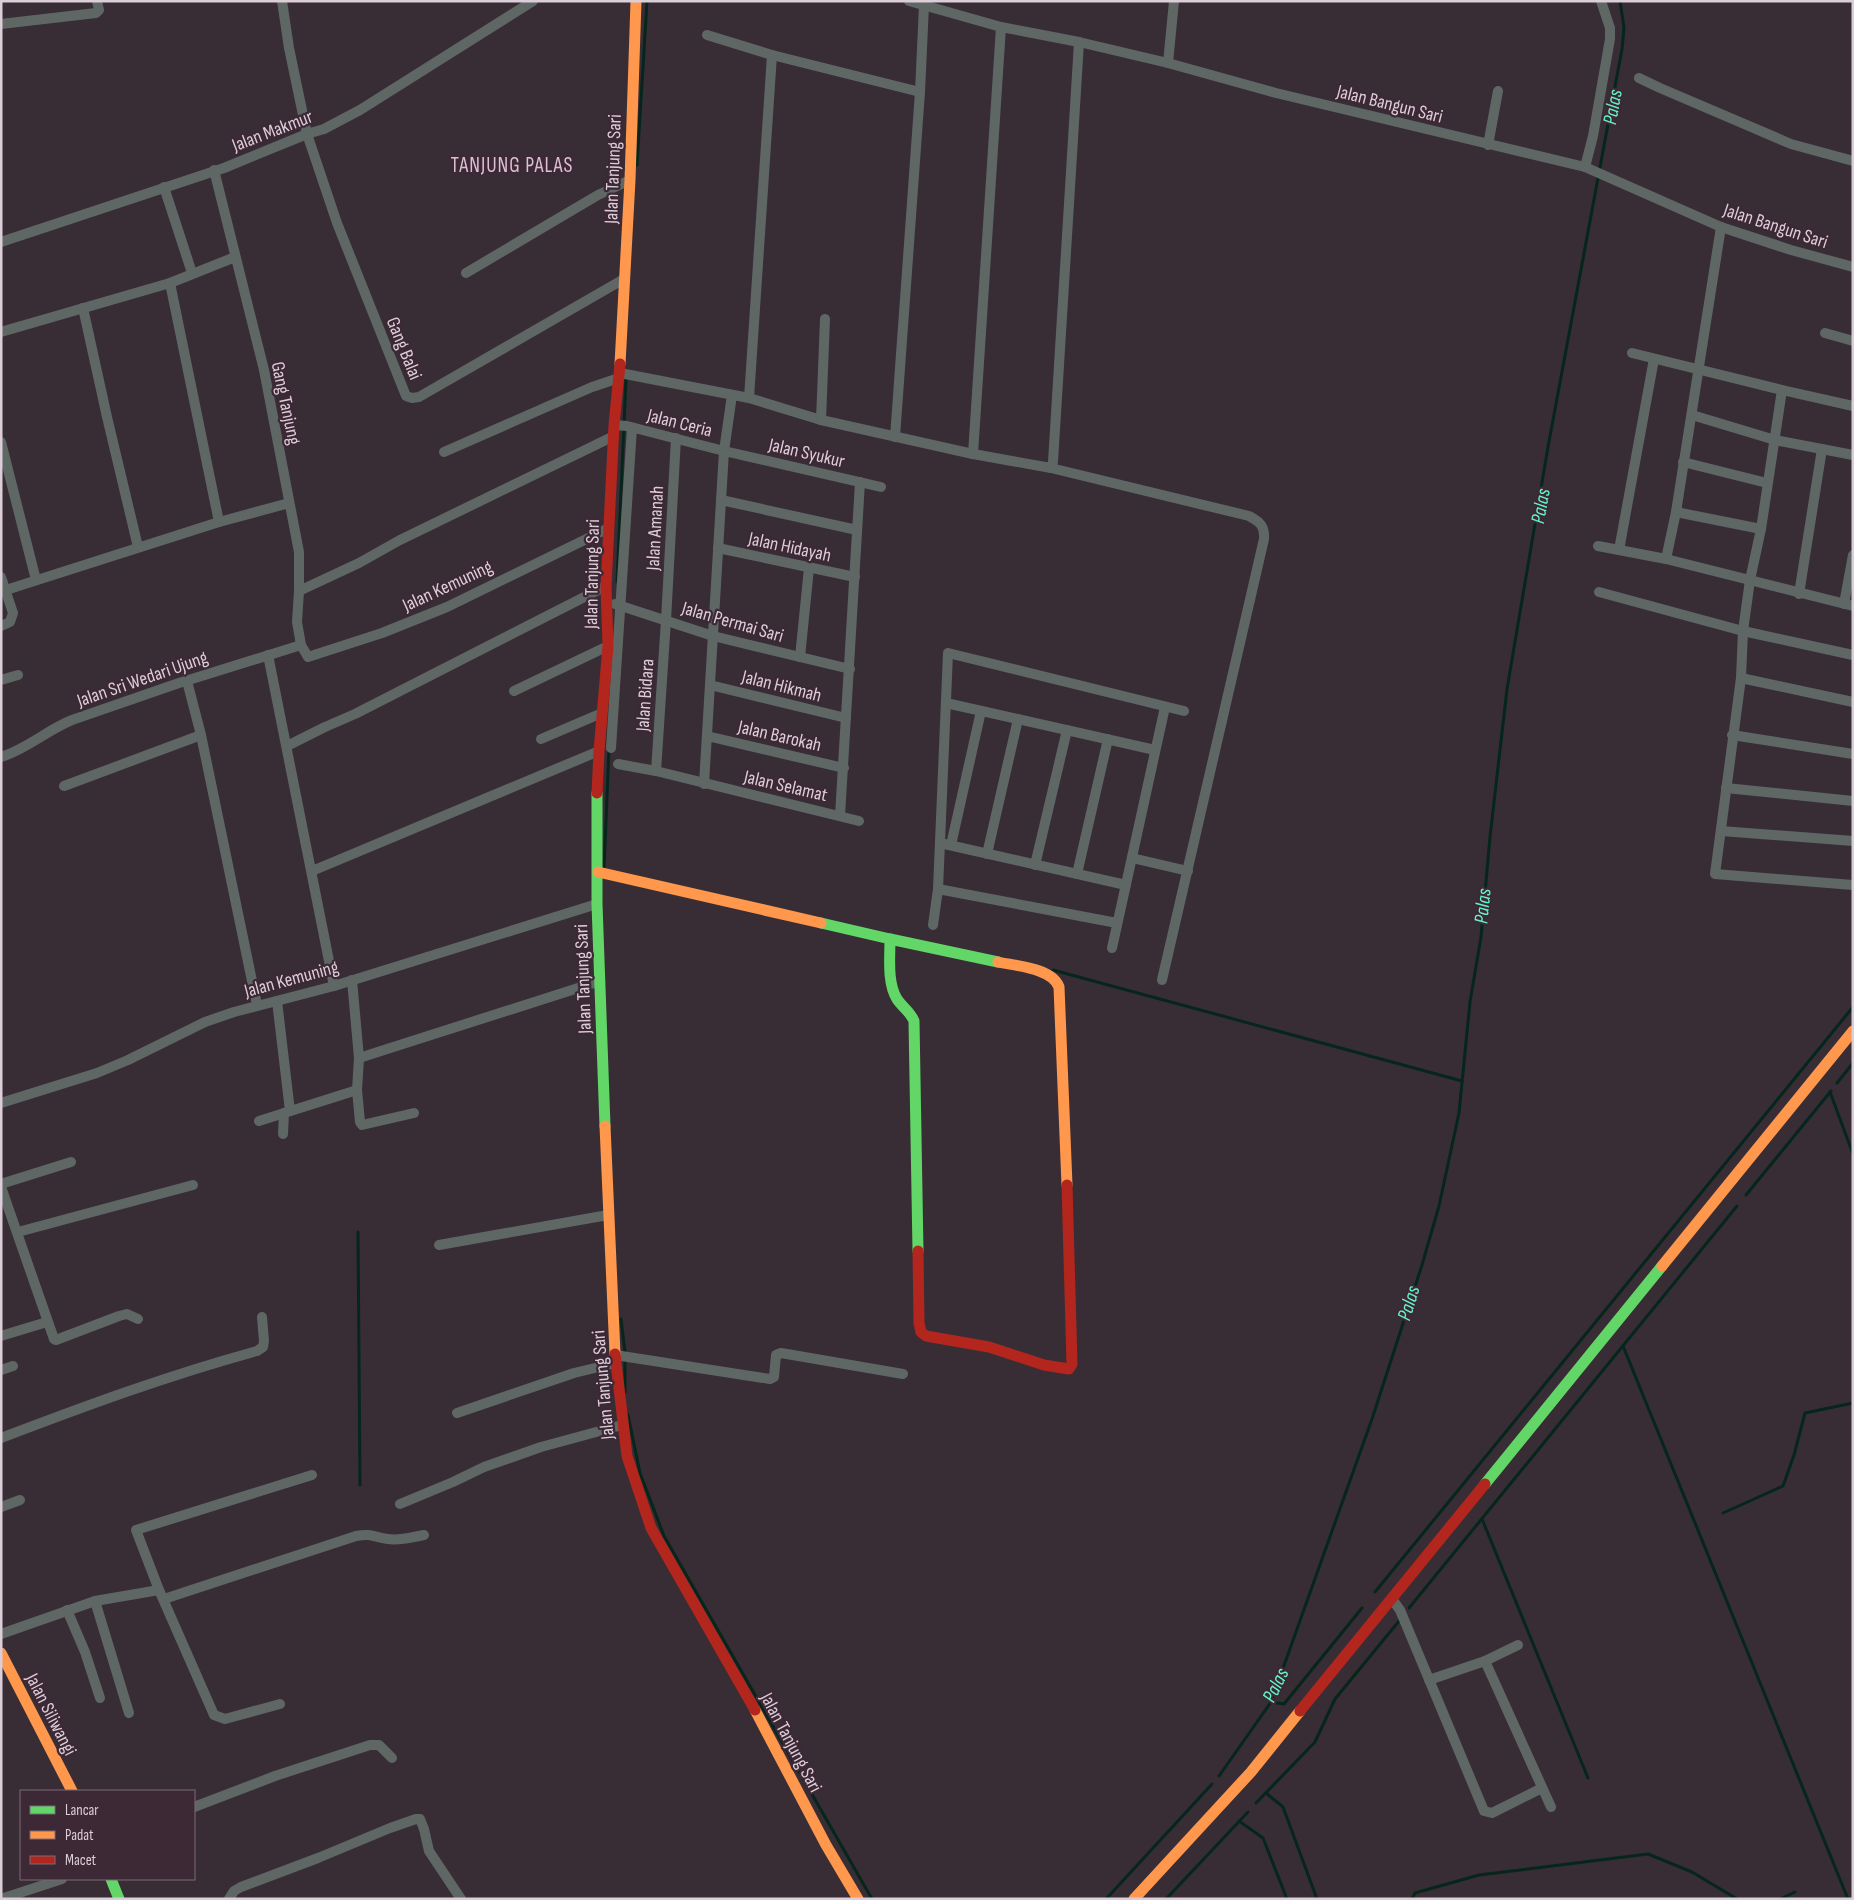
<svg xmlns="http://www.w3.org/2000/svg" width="1854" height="1900" viewBox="0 0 1854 1900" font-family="'Sofia Sans Condensed',sans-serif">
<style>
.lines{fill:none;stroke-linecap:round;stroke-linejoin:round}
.stream{stroke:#06261c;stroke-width:3}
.street{stroke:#5f6765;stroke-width:10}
.fast{stroke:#63d668;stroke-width:11}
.slow{stroke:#ff974d;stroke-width:11}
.jam{stroke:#b3261e;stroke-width:11}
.labels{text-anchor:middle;stroke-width:4.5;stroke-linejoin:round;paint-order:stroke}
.street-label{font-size:19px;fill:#dcced8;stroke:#3d2836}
.water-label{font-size:20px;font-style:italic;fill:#62f7c7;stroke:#3d2836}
.quarter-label{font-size:21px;letter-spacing:1px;fill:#dbc0d2;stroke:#3d2836}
</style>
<rect width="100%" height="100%" fill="#382d35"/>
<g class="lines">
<g class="stream">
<polyline points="637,165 647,1"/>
<polyline points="617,582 626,379"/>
<polyline points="604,870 609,748"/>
<polyline points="1053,970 1462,1081"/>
<polyline points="1837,1083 1853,1063"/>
<polyline points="1830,1092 1853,1154"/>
<polyline points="1746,1195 1831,1091"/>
<polyline points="358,1232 360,1485"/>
<polyline points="621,1319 625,1352"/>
<polyline points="1623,1346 1848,1899"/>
<polyline points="625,1362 625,1392"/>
<polyline points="628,1415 640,1473 664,1536 872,1899"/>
<polyline points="1723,1513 1783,1486 1794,1455 1805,1413 1853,1403"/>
<polyline points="1482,1519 1588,1778"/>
<polyline points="1375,1592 1853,1007"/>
<polyline points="1409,1608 1737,1206"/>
<polyline points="1271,1702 1284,1704 1362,1608"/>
<polyline points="1219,1776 1271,1702 1372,1419 1422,1265 1439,1206 1459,1113 1470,1002 1481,937 1490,837 1507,689 1548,447 1622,49 1624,28 1620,1"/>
<polyline points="1266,1793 1283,1807 1317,1899"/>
<polyline points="1256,1803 1315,1742 1335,1699 1399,1621"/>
<polyline points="1239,1821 1263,1838 1287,1899"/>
<polyline points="1106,1899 1212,1784"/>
<polyline points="1166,1899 1248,1812"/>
<polyline points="1412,1899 1415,1893 1479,1875 1648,1854 1692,1872 1737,1899"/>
<polyline points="1780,1899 1795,1892"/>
</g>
<g class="street">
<polyline points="282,1 289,48 307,134 337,223 406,396 412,398 419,397 624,279"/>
<polyline points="909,1 1001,27 1079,42 1168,63 1276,93 1585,167 1721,227 1791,250 1853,267"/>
<polyline points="1,24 96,13 99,10 97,1"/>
<polyline points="707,35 772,55 749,398"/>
<polyline points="772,55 920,92"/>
<polyline points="1168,63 1174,1"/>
<polyline points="1639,78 1660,88 1791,144 1853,161"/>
<polyline points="1488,145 1498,91"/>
<polyline points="1585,167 1593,136 1610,39 1610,28 1601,1"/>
<polyline points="214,170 264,370 299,552 299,591 297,622 301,645 308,657 382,633 447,607 609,528"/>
<polyline points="164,187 192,273"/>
<polyline points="1,242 224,168 307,134 324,129 360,110 533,1"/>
<polyline points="466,273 598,195 630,180"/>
<polyline points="170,283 219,522"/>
<polyline points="83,308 107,417 138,547"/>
<polyline points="1,332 170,283 235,257"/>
<polyline points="1825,333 1853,341"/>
<polyline points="1632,353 1782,390 1853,406"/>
<polyline points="620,373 749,398 821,420 973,454 1051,468 1053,462 1079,42"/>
<polyline points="1782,390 1761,529 1750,580 1743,631 1741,678 1715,874 1853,885"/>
<polyline points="1692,415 1775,440 1853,455"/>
<polyline points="821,420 825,319"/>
<polyline points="614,425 627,426 724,451 881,487"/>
<polyline points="895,437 920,92 924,5"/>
<polyline points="1,442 36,580"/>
<polyline points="444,452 592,387 619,378"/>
<polyline points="973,454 1001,27"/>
<polyline points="1683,462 1767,483"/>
<path d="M1051,468L1249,516C1260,522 1265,526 1264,539L1162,980"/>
<polyline points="721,500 857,530"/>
<polyline points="1676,512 1761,529"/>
<polyline points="1598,546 1666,559 1853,606"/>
<polyline points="718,548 855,577"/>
<polyline points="1619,550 1654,359"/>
<polyline points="1666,559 1676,512 1721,227"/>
<polyline points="1,577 13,613 10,622 1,626"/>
<polyline points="6,590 219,522 289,503"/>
<polyline points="299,591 359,563 400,540 614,436"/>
<polyline points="1599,592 1743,631 1853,655"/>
<polyline points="1799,594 1822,449"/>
<polyline points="615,604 713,636 850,669"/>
<polyline points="1844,604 1853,555"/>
<polyline points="268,655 334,986"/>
<polyline points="800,657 809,568"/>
<polyline points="1741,678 1853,702"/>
<polyline points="1,680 18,675"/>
<polyline points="187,681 201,735 257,1005"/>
<polyline points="710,685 846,718"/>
<polyline points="514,691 608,646"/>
<polyline points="946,703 1155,750"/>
<polyline points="1732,735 1853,754"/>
<polyline points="707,736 844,768"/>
<polyline points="541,739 602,713"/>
<polyline points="287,746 325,727 355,714 606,586"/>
<polyline points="611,748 632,428"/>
<path d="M1,757C27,749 47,730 72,720L179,683L301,645"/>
<polyline points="618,764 656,771 859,821"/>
<polyline points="656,771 666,620 676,438"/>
<polyline points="704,784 724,451 732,395"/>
<polyline points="64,786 201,735"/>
<polyline points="1726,788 1853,801"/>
<polyline points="840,816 860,482"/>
<polyline points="1721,831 1853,841"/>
<polyline points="940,843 1126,885"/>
<polyline points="951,845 981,711"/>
<polyline points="987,854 1018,719"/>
<polyline points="1132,858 1188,871"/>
<polyline points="1035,865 1067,730"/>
<polyline points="312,871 599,751"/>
<polyline points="1077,874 1108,739"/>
<polyline points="938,889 1117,923"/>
<polyline points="933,925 938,889 948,653 1184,711"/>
<polyline points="1112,948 1165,707"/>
<polyline points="352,980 359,1058 357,1090 360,1122 362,1125 414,1113"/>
<polyline points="277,1001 290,1111"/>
<polyline points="359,1058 600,981"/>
<polyline points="1,1103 97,1073 128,1060 205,1022 234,1012 334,986 597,904"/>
<polyline points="259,1121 357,1090"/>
<polyline points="283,1134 284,1113"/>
<polyline points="1,1184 71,1162"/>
<polyline points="1,1187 54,1339 56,1340 119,1316 127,1314 138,1319"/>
<polyline points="18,1232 193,1185"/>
<polyline points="439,1245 608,1215"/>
<polyline points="1,1336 47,1322"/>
<polyline points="615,1355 770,1379 774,1377 776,1355 781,1353 903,1374"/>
<polyline points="1,1370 13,1366"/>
<polyline points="457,1413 574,1373 616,1363"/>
<path d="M1,1438C85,1406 169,1375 257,1351L263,1347L264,1341L262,1317"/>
<polyline points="400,1504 453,1482 484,1467 541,1447 622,1425"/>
<polyline points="1,1507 20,1500"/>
<path d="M164,1599L356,1536C372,1533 373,1537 388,1539C400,1541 412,1537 424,1535"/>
<polyline points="1392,1599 1400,1610 1484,1811 1492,1813 1542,1788"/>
<polyline points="95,1601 129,1713"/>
<polyline points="67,1610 85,1652 100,1698"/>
<polyline points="1,1634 95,1601 159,1590"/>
<polyline points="1485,1661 1551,1807"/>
<polyline points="1429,1680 1485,1661 1518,1645"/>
<polyline points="280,1704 225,1719 214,1715 159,1590 136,1530 312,1475"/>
<polyline points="194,1807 275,1776 370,1745 379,1745 392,1758"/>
<polyline points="1,1899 62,1879"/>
<polyline points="229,1899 234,1891 241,1887 318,1858 390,1828 416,1819 420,1819 424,1829 429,1851 461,1899"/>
</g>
<g class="fast">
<polyline points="597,793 597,904 605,1126"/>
<path d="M821,923L890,939C890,957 887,983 897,999C902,1007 910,1011 914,1021L918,1251"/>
<polyline points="890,939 998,962"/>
<polyline points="1485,1484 1662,1266"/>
<polyline points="111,1879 119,1899"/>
</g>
<g class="slow">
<polyline points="620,364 630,180 636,1"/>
<polyline points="598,872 821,923"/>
<path d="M998,962C1016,966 1052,968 1059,987L1067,1185"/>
<polyline points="605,1126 615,1354"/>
<polyline points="1662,1266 1853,1031"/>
<polyline points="1,1653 72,1791"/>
<polyline points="755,1710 826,1845 858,1899"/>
<polyline points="1134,1899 1251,1772 1300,1711"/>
</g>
<g class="jam">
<polyline points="597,793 599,751 608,646 606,586 614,425 620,364"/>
<polyline points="918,1251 919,1323 921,1332 926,1336 989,1347 1044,1365 1069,1369 1072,1364 1067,1185"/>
<polyline points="615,1354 627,1456 651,1528 755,1710"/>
<polyline points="1300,1711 1485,1484"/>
</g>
</g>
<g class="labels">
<g class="street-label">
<text transform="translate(1390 103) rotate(14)" y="7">Jalan Bangun Sari</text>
<text transform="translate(272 130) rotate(-21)" y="7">Jalan Makmur</text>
<text transform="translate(612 169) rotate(-88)" y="7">Jalan Tanjung Sari</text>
<text transform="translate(1776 225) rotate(18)" y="7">Jalan Bangun Sari</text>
<text transform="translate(405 348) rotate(68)" y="7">Gang Balai</text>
<text transform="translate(287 403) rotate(78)" y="7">Gang Tanjung</text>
<text transform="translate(680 422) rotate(14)" y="7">Jalan Ceria</text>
<text transform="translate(807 452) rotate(13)" y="7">Jalan Syukur</text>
<text transform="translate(654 528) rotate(-87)" y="7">Jalan Amanah</text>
<text transform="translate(790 546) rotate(12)" y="7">Jalan Hidayah</text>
<text transform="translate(591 574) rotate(-89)" y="7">Jalan Tanjung Sari</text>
<text transform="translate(447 585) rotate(-25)" y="7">Jalan Kemuning</text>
<text transform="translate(733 621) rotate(16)" y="7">Jalan Permai Sari</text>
<text transform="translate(142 678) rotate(-19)" y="7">Jalan Sri Wedari Ujung</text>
<text transform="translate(782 685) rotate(14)" y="7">Jalan Hikmah</text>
<text transform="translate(644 695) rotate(-86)" y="7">Jalan Bidara</text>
<text transform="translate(780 735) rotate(13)" y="7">Jalan Barokah</text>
<text transform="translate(786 785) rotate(13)" y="7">Jalan Selamat</text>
<text transform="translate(291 978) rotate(-15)" y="7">Jalan Kemuning</text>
<text transform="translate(582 979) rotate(-92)" y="7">Jalan Tanjung Sari</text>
<text transform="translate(602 1385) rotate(-95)" y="7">Jalan Tanjung Sari</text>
<text transform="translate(52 1714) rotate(63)" y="7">Jalan Siliwangi</text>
<text transform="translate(792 1742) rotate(62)" y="7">Jalan Tanjung Sari</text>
</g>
<g class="water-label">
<text transform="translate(1612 107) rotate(-80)" y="7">Palas</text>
<text transform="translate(1540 506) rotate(-80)" y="7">Palas</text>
<text transform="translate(1482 906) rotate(-84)" y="7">Palas</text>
<text transform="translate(1408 1303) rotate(-73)" y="7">Palas</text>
<text transform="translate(1275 1685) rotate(-64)" y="7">Palas</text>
</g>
<g class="quarter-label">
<text x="512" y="172">TANJUNG PALAS</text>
</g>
</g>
<rect width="1854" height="1900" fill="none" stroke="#dcced8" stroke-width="5"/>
<rect x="20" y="1790" width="175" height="90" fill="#3d2836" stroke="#7d6a77"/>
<rect x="30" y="1806" width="25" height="8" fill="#63d668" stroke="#7d6a77"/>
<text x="65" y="1815" font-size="15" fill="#dcced8">Lancar</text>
<rect x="30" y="1831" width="25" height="8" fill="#ff974d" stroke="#7d6a77"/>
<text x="65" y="1840" font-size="15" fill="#dcced8">Padat</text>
<rect x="30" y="1856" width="25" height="8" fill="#b3261e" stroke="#7d6a77"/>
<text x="65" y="1865" font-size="15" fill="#dcced8">Macet</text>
</svg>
